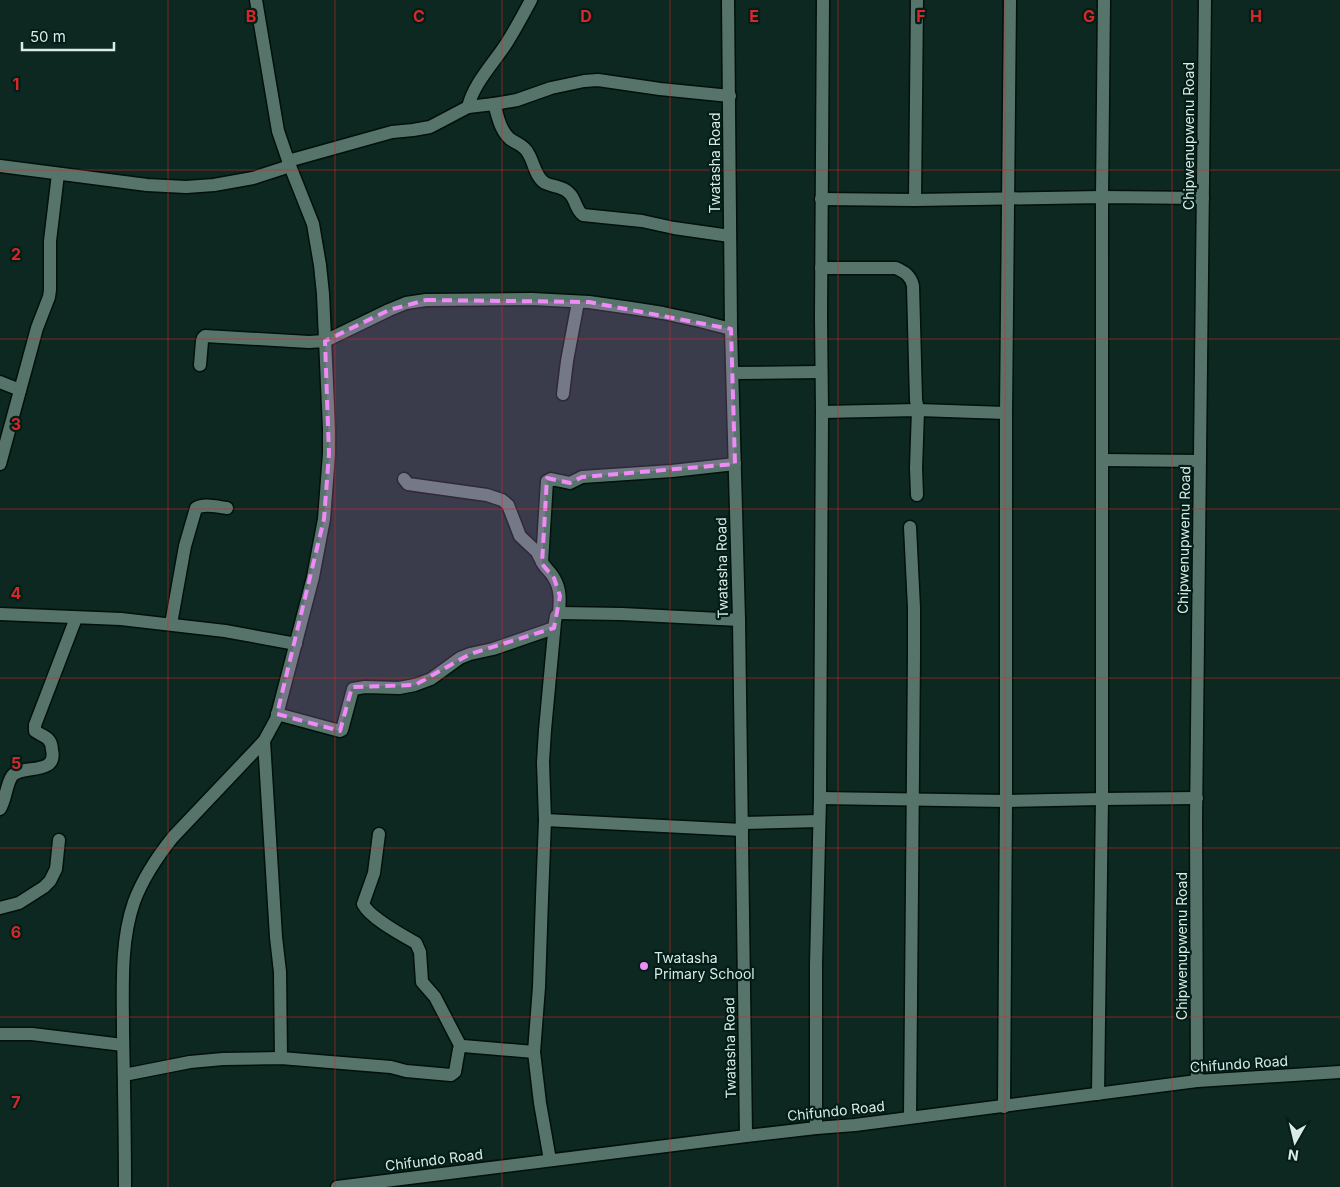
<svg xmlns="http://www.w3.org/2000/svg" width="1340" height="1187" viewBox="0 0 1340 1187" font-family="Inter,sans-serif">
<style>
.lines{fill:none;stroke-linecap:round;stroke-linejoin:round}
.minor-casing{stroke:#00100b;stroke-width:15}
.minor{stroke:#57746b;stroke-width:12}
.marked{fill:#ee8bf7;fill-opacity:0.2;stroke:#ee8bf7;stroke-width:4;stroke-dasharray:10 6;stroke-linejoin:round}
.grid{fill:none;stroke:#d62828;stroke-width:1;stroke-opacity:0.55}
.poi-dot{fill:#ee8bf7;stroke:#031e18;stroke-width:2}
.labels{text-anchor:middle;stroke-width:4.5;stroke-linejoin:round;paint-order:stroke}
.street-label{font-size:14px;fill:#daeae4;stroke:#031e18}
.poi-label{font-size:14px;fill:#daeae4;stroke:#031e18;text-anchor:start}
.grid-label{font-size:16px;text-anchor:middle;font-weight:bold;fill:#d62828;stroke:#031e18;stroke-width:4.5;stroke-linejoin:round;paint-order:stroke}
</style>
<rect width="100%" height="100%" fill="#0d2821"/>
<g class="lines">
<defs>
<g id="minor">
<polyline points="728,0 731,329 739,620 746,1136"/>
<path d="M494,104C498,117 500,130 510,139C517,144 524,145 528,153C534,162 535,177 545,183C553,187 563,186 569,193C576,199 575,209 583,215L642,221L674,228L730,236"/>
<path d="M468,107C474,83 493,64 506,44C515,30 523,15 531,0"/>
<polyline points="288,161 392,132 413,130 430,127 468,107 494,104 517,100 551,88 584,81 598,80 660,89 730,96"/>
<polyline points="0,166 147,185 186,187 214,185 253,178 290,166"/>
<polyline points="821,199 915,200 1102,197 1203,198"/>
<polyline points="915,200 917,0"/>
<path d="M821,268H896C905,272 911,276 913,286L916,400L918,410L916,468L917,495"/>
<polyline points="200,365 202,341 203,338 205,336 309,342 325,341 389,310 406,303 426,300 532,299 589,302 631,308 663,313 700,321 731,329"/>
<polyline points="733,373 821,372"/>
<polyline points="0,382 20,390"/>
<polyline points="563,394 567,361 578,302"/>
<polyline points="822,412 918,410 1006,413"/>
<polyline points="1102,460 1200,461"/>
<polyline points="0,464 37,328 49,297 50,290 50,241 58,174"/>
<polyline points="404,479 408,484 487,495 502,500 508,505 520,536 537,552 542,562"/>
<polyline points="559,613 622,614 739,620"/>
<polyline points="0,614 121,619 225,631 296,644"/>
<path d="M171,624L185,546L196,508C205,503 217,507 227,508"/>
<polyline points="277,714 340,731 342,730 353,689 365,687 399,688 415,685 431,679 460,658 470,654 493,649 554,628"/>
<polyline points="264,741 276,937 280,972 281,1058"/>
<polyline points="820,798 1006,801 1102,799 1197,798"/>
<path d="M0,809C6,799 6,785 12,776C21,764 58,776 52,750C52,746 51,742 48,739C45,736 39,734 35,731V725L76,618"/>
<polyline points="545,820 742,830"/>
<polyline points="742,823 819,821"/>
<path d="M379,834L374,873L363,904C370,918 402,935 416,943L420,952L422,982L435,997L461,1047"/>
<polyline points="0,908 19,903 44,887 50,881 56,869 59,840"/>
<polyline points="0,1034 32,1034 123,1045"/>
<polyline points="124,1075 190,1062 223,1059 281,1058 391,1067 406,1071 451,1075 455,1072 459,1049 463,1046 534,1052"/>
<polyline points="1197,1081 1196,821 1205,0"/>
<polyline points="1098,1094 1102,799 1102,197 1104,0"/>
<polyline points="1004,1107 1006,801 1006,413 1010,0"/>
<polyline points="910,1117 914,655 914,608 910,527"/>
<polyline points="816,1128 816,965 820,798 822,412 821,317 823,0"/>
<path d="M550,1160L540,1103L534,1052L539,987L542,898L545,820L543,762L545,730L555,622L556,616L559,613C560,601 561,589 554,578C551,572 545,568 542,562L547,481L551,479L570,483L582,477L672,471L735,464"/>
<path d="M125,1187C125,1135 124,1083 123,1031C123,989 120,942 134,902C143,878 157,857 173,837L264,741L276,719L313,577L324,519L329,454V429L323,294L320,265L313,224L290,166L278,131L256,0"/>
<polyline points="337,1187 746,1136 816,1128 855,1125 1197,1081 1340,1072"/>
</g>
</defs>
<use href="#minor" class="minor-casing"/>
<use href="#minor" class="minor"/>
</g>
<path class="marked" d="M426,300L589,302L731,329L735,464L582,477L570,483L547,478L542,564L554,578L560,596L554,628L470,654L415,685L352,687L340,731L277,714L324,519L329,454L325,341L389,310Z"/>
<path class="grid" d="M168,0V1187M335,0V1187M502,0V1187M670,0V1187M838,0V1187M1005,0V1187M1172,0V1187M0,170H1340M0,339H1340M0,509H1340M0,678H1340M0,848H1340M0,1017H1340"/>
<circle class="poi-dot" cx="644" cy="966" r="5"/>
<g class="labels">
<g class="street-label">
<text transform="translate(1189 136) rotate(-90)" y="5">Chipwenupwenu Road</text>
<text transform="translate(715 163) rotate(-90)" y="5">Twatasha Road</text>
<text transform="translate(1184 540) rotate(-89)" y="5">Chipwenupwenu Road</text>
<text transform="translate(722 568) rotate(-91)" y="5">Twatasha Road</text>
<text transform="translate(1182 946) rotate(-90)" y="5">Chipwenupwenu Road</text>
<text transform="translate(730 1048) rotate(-91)" y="5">Twatasha Road</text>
<text transform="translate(1239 1064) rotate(-4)" y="5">Chifundo Road</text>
<text transform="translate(836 1111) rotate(-6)" y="5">Chifundo Road</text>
<text transform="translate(434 1160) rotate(-7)" y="5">Chifundo Road</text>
</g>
<g class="poi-label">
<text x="654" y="963">Twatasha<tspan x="654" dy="16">Primary School</tspan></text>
</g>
</g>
<g class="grid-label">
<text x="251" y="22">B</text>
<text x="419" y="22">C</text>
<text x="586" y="22">D</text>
<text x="754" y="22">E</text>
<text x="921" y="22">F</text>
<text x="1089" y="22">G</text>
<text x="1256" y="22">H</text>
<text x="16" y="90">1</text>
<text x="16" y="260">2</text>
<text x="16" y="430">3</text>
<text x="16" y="599">4</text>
<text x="16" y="769">5</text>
<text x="16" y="938">6</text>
<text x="16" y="1108">7</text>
</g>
<g transform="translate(1295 1142) rotate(188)" stroke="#031e18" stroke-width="4" paint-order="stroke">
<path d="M0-4L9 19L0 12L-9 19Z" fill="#daeae4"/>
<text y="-8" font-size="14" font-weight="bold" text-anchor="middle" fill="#daeae4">N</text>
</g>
<path d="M22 42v8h92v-8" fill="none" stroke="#daeae4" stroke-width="2.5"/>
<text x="30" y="42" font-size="15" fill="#daeae4" stroke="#031e18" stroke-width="4" paint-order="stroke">50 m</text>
</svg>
